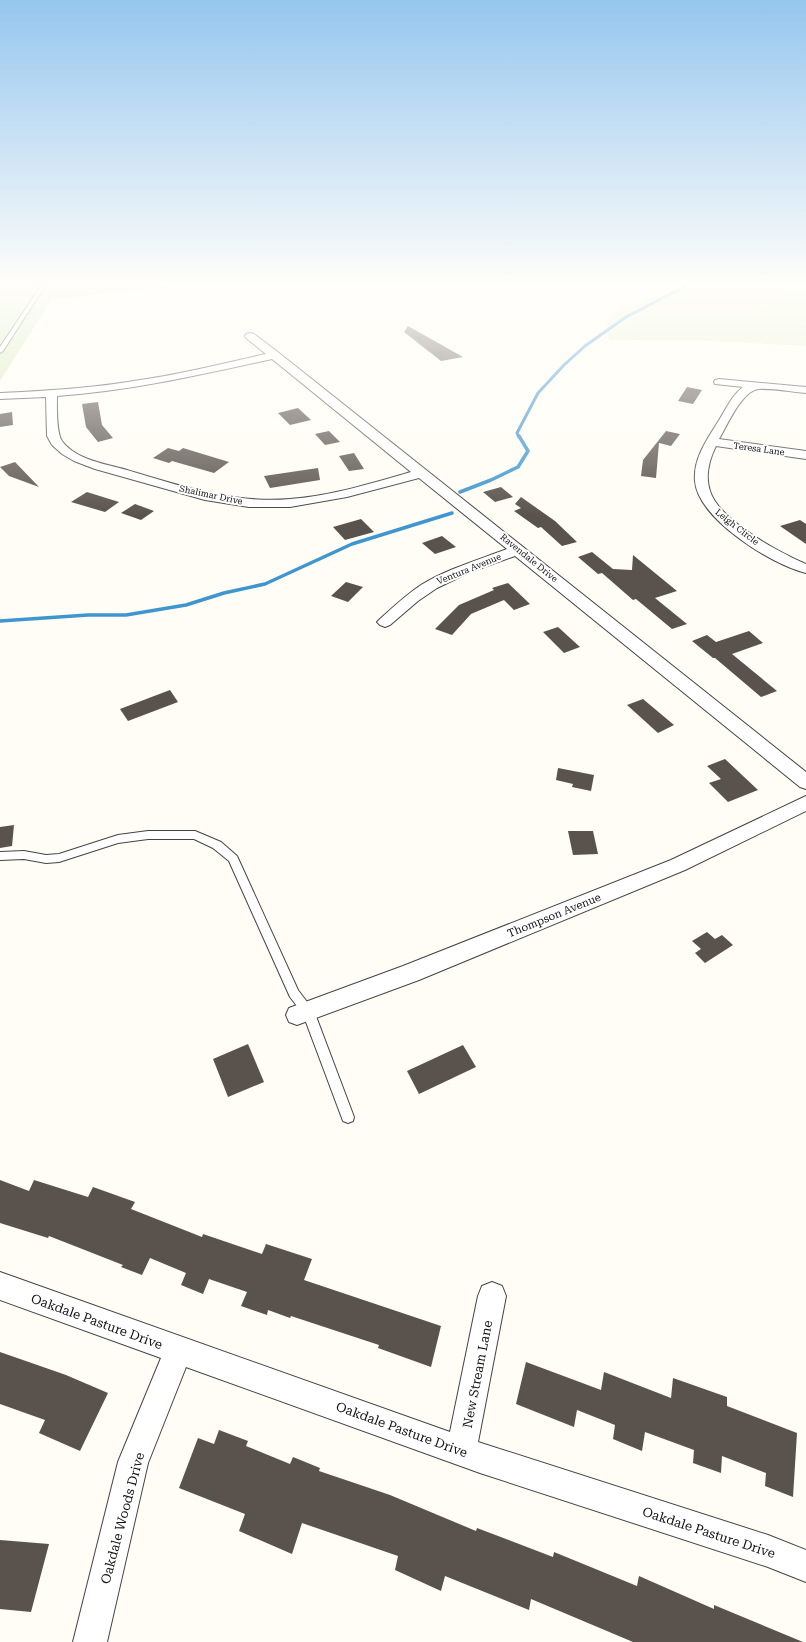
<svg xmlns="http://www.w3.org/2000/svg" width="806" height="1642" viewBox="0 0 806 1642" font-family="'Roboto Serif',serif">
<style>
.green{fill:#d5ebbd}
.pitch{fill:#e6f2cf}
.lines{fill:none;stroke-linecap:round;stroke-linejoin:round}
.stream-far1{stroke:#3f96cf;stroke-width:3}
.stream{stroke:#3f96cf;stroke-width:3.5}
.building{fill:#5a524d}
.lane-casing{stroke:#444;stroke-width:2}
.street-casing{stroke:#444;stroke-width:2}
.lane{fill:#fff;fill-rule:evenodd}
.street{fill:#fff;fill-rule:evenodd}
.labels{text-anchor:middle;stroke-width:4;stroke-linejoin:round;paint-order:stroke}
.far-street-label{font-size:9px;fill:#111;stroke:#fff}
.street-label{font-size:11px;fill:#111;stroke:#fff}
.near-street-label{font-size:13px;fill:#111;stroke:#fff}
</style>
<rect width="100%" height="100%" fill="#fffdf5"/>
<polygon class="green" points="0,286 175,286 52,299 0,381"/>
<polygon class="pitch" points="770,287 806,292 806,346 708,341 609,340 606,323 612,314 646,299 693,288"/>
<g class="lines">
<polyline class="stream-far1" points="519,437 517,433 538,393 564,365 585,346 626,317 686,286"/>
<g class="stream">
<polyline points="460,492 491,480 518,467 528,451 519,436"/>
<polyline points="0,621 88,615 126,615 186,605 224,593 265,584 352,544 452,513"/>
</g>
</g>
<g class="building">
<polygon points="408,326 463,357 441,361 404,332"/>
<polygon points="687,387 702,390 693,404 678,401"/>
<polygon points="98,402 102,425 113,438 98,442 86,427 82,404"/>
<polygon points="298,408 311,420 290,425 278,413"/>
<polygon points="12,412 13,425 0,427 0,414"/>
<polygon points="329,431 340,442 325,445 315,434"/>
<polygon points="666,431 680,434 671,446 659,443 656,478 641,476 643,460"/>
<polygon points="168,448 179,451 183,448 229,462 214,473 172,461 169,463 153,458"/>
<polygon points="354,453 364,469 349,471 339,456"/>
<polygon points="15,462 39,487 9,476 0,467"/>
<polygon points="318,468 320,480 270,488 264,476"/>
<polygon points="501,487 513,497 495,502 483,492"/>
<polygon points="87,492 119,502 105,512 71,502"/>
<polygon points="521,497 555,521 577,542 562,546 541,527 538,528 514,511 521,508 515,504"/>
<polygon points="135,504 154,511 141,520 121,513"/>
<polygon points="361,519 374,532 345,540 333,527"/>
<polygon points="800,520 806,524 806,544 780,526"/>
<polygon points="442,536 456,547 435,554 422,543"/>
<polygon points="592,552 613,569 632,570 633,555 677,591 655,598 687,624 672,629 636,599 633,600 602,573 598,574 578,557"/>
<polygon points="346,582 363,587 348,602 331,596"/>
<polygon points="508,583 530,604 514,610 504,600 471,614 452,635 435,629 459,605 494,590 492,588"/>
<polygon points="558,627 580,647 564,653 543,632"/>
<polygon points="749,631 763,643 732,654 777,691 761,697 715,658 713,658 692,641 707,635 716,642"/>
<polygon points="170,690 178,702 128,721 120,709"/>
<polygon points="643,699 674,725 658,733 627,705"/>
<polygon points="725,759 758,790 728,802 709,783 721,779 707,766"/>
<polygon points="558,768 594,775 591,791 572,787 573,784 556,780"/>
<polygon points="14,825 12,846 0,848 0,827"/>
<polygon points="568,831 593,831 598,854 573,855"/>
<polygon points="707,932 715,939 722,935 733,945 705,963 695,953 701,949 692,941"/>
<polygon points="248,1044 264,1082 228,1097 213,1059"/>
<polygon points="463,1045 476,1067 419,1094 407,1071"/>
<polygon points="0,1180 29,1191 34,1180 88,1197 93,1187 135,1202 131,1209 202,1237 203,1234 262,1254 266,1244 312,1259 304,1280 441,1326 431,1367 378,1348 379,1345 291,1316 290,1318 268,1310 267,1315 241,1306 247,1292 209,1279 203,1294 181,1285 186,1273 150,1258 142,1275 121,1267 123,1265 49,1236 48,1238 0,1223"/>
<polygon points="0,1352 66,1375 108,1393 80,1451 39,1433 45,1420 0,1404"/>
<polygon points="526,1362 601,1390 604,1372 671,1398 673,1378 727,1397 727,1406 797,1433 793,1497 765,1486 766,1473 722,1456 721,1473 693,1463 694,1450 645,1432 642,1451 613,1439 615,1425 577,1410 574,1427 516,1404"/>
<polygon points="219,1430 248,1441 246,1446 290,1464 293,1457 320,1468 319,1471 390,1495 476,1531 477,1528 553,1557 554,1552 637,1586 639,1576 714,1609 714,1605 803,1642 633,1642 531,1599 529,1610 445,1576 441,1591 395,1570 398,1556 302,1523 292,1554 239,1531 245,1514 179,1488 198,1438 214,1444"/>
<polygon points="0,1540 49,1544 31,1612 0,1609"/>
</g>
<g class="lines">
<defs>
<g id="lane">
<polygon points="41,286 45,286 3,351 0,353 0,347"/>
<polygon points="148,831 195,831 221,842 237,856 298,990 314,1011 354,1117 353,1121 348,1123 343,1121 303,1014 290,997 229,861 213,848 194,839 148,839 118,843 59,862 46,863 24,859 0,860 0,852 24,851 46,855 59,854 118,835"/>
</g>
<g id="street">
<path d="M250,333L254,334L279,353L806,772V789L800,787L515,556L468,573L437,588L418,601L390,625L385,627L380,625L377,622L380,619C393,607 406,595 421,585C447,569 478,560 507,549L419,478L347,497L290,507H249L205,500L95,469L74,461L62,454L52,445L47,436L46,397L0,399V393C47,391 94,388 140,380C183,374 224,363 266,354L246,338L245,336L246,334ZM272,359L411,472C372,483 332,496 290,499C235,504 180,486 127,470C106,464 76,460 62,441C56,432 57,407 57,396C130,391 200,375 272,359Z"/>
<path d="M719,379L806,387V393C791,392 774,388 759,389C742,390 727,426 719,439L806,451V459L716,446C709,460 705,476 710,491C719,520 778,552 806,564V573C772,565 698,519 695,481C693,460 706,441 716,425C725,412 730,397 743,387L715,384L714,382L715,380Z"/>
<polygon points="806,796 806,811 685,870 419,980 297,1025 289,1022 286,1015 289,1008 403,966 671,860"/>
<polygon points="0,1272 450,1432 478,1296 482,1286 492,1282 502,1286 506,1296 478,1442 768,1535 806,1550 806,1582 768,1567 480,1473 186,1367 148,1463 107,1642 73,1642 118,1462 161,1358 0,1300"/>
</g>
</defs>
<use href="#lane" class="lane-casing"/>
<use href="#street" class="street-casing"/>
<use href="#lane" class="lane"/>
<use href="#street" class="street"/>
</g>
<linearGradient id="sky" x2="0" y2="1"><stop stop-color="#95c6ee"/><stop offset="0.55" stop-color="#fffefa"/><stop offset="1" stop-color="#fffefa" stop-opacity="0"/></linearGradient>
<rect width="806" height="516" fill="url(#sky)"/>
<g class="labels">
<g class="far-street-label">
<text transform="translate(759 449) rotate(8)" y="3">Teresa Lane</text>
<text transform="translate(211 495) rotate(12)" y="3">Shalimar Drive</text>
<text transform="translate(737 527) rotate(38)" y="3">Leigh Circle</text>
<text transform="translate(529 558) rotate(39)" y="3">Ravendale Drive</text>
<text transform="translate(469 569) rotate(-22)" y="3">Ventura Avenue</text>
</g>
<g class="street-label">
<text transform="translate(554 915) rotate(-22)" y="4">Thompson Avenue</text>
</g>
<g class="near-street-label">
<text transform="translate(97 1321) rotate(20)" y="5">Oakdale Pasture Drive</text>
<text transform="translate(477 1374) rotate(-79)" y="5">New Stream Lane</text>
<text transform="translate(402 1429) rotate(20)" y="5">Oakdale Pasture Drive</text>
<text transform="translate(122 1518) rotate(-75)" y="5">Oakdale Woods Drive</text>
<text transform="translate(709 1532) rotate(18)" y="5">Oakdale Pasture Drive</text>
</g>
</g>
</svg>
